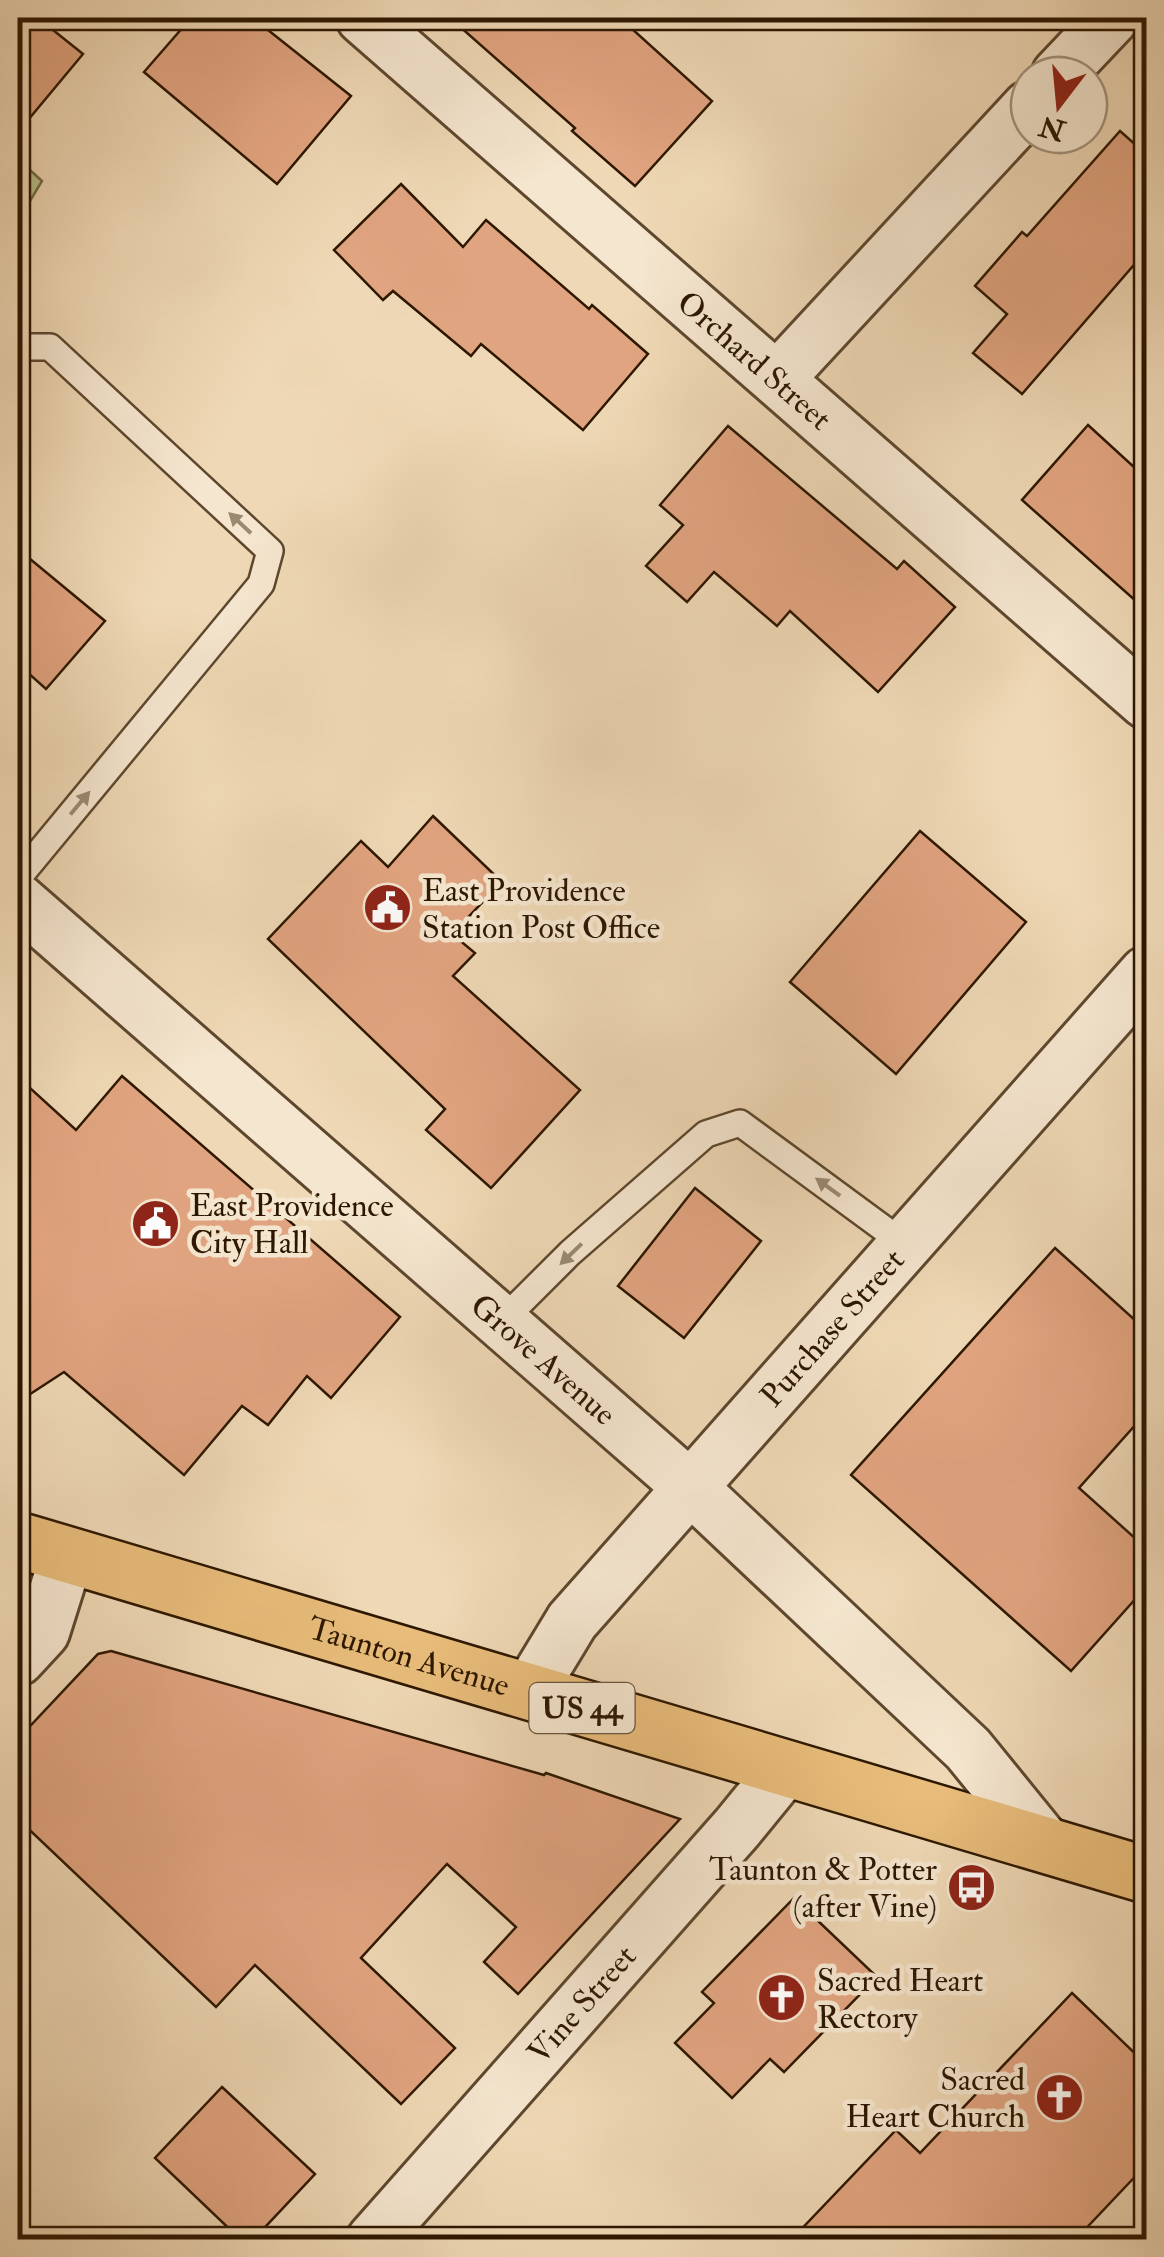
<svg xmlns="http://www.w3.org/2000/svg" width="1164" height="2257" viewBox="0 0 1164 2257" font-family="'IM FELL Double Pica',serif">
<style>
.green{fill:#b9bf8d;stroke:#736b47;stroke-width:2.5}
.building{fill:#e1a480;stroke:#2d1701;stroke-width:2.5}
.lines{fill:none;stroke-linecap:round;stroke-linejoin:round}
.lane-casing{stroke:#5e472e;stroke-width:30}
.street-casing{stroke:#5e472e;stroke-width:58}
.highway-casing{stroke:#2d1701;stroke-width:60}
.lane{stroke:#f5e6cf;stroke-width:25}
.street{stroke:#f5e6cf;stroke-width:52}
.highway{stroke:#e8bc7a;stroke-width:55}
.oneway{fill:#9b8972}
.labels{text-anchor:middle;stroke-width:9;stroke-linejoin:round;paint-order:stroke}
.shield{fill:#f5e6cf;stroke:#69553f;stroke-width:2.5}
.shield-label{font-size:30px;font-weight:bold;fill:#2d1701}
.street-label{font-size:32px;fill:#2d1701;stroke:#f5e6cf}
.poi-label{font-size:32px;fill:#2d1701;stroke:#f5e6cf;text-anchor:start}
</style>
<rect width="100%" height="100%" fill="#efd8b5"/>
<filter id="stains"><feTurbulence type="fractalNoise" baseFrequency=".002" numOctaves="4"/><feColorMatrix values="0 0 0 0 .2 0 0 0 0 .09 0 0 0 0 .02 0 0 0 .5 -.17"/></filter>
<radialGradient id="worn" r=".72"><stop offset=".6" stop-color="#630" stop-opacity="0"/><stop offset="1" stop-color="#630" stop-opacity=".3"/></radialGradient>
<polygon class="green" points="18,159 42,181 18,221"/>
<g class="building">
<polygon points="18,18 38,18 83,54 18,132"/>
<polygon points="191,18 253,18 351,96 277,184 144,72"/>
<polygon points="450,18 620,18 712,101 635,186 572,131 575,128"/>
<polygon points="1120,131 1146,154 1146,251 1022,394 973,353 1007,314 975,286 1022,232 1027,236"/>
<polygon points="401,184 463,247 486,220 589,309 592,305 648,354 583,430 481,344 471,356 393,291 383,300 334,250"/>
<polygon points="1088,425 1146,478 1146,610 1022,500"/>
<polygon points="728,426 897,569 904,561 955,607 878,692 790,611 777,626 714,572 687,602 646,566 683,525 660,505"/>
<polygon points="18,549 105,621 46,689 18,664"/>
<polygon points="433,816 502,882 452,934 475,953 453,976 580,1090 491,1188 426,1130 445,1109 268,939 361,841 388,867"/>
<polygon points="920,831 1026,922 896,1074 790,982"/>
<polygon points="122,1076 400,1317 331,1398 307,1376 268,1425 242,1406 184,1475 64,1372 18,1402 18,1077 76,1130"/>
<polygon points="695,1188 761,1241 684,1338 618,1286"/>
<polygon points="1055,1248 1146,1330 1146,1413 1079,1488 1146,1548 1146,1587 1071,1671 851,1475"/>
<polygon points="111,1651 544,1775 546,1773 680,1819 518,1994 484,1962 516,1927 447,1864 361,1958 455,2048 401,2104 255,1965 216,2007 18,1819 18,1739 98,1654"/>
<polygon points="794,1898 877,1977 784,2072 770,2059 732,2098 675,2043 714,2003 702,1992"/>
<polygon points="1072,1993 1146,2064 1146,2165 1075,2240 791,2240 896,2130 920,2153"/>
<polygon points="222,2087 315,2174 253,2240 241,2240 155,2158"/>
</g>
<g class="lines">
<defs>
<g id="lane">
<polyline points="18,347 50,347 270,551 261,584 18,878"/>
<polyline points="501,1322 570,1253 706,1134 740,1123 906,1245"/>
</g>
<g id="street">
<path id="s1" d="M363,18L1146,702"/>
<polyline points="1058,75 1112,18"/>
<polyline points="777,379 1029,107"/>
<path id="s2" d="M18,900L691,1488L968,1749L1046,1845"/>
<polyline points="18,1659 43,1632 67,1556"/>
<path id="s3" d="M529,1692L572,1621L1146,973"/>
<path id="s4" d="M373,2240L737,1828L786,1768"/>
</g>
<g id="highway">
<path id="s5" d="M18,1540L1146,1875"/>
</g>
</defs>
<use href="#lane" class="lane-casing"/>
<use href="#street" class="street-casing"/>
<use href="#highway" class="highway-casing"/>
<use href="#lane" class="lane"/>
<use href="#street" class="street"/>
<use href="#highway" class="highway"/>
</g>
<defs><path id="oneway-solid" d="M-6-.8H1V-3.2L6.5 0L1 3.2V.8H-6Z" transform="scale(2.5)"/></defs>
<g class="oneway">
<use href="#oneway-solid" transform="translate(240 523) rotate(-137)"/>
<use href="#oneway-solid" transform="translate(80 803) rotate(-50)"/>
<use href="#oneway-solid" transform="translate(828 1187) rotate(-144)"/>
<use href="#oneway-solid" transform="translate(571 1254) rotate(136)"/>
</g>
<defs>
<symbol id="civic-disc" viewBox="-11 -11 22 22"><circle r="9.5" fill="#8f2418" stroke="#f5e6cf"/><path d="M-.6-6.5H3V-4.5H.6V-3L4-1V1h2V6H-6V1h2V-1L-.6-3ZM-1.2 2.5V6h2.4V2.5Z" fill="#fff"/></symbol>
<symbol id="bus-disc" viewBox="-11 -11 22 22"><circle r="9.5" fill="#8f2418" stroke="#f5e6cf"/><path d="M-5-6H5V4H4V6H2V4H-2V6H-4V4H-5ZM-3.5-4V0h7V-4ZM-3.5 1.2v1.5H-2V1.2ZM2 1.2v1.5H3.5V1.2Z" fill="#fff"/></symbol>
<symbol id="church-disc" viewBox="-11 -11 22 22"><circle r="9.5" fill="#8f2418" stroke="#f5e6cf"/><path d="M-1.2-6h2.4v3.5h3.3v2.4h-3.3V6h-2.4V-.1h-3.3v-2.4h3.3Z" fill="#fff"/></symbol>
</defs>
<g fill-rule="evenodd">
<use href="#civic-disc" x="360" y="880" width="55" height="55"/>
<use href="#civic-disc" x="128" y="1196" width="55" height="55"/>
<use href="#bus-disc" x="944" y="1860" width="55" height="55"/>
<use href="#church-disc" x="754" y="1970" width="55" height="55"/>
<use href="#church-disc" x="1032" y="2070" width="55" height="55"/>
</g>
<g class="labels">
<rect class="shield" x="529.5" y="1683" width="105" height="50" rx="8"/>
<g class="shield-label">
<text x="582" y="1718">US 44</text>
</g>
<g class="street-label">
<text dy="11" stroke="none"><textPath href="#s1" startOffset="520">Orchard Street</textPath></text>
<text dy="11" stroke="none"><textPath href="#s3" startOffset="475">Purchase Street</textPath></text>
<text dy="11" stroke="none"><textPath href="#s2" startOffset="698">Grove Avenue</textPath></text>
<text dy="11" stroke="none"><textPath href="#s5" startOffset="408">Taunton Avenue</textPath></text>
<text dy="11" stroke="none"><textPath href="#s4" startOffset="315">Vine Street</textPath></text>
</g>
<g class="poi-label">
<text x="422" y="901">East Providence<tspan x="422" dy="37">Station Post Office</tspan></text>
<text x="190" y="1216">East Providence<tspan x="190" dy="37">City Hall</tspan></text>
<text x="937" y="1880" text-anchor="end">Taunton &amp; Potter<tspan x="937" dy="37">(after Vine)</tspan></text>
<text x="817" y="1991">Sacred Heart<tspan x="817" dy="37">Rectory</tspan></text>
<text x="1025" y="2090" text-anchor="end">Sacred<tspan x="1025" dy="37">Heart Church</tspan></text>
</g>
</g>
<rect width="1164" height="2257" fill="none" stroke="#efd8b5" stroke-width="60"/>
<rect x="20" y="20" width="1124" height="2217" fill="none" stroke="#2d1701" stroke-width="5"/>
<rect x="30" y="30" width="1104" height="2197" fill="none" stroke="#2d1701" stroke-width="2.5"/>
<g transform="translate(1059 105) rotate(196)"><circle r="48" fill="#f5e6cf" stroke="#a5937d" stroke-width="2.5"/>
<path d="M0-8L18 38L0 25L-18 38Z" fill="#8f2418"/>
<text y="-15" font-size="28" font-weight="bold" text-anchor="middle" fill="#2d1701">N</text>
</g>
<rect width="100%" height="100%" filter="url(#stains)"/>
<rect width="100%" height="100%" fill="url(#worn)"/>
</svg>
